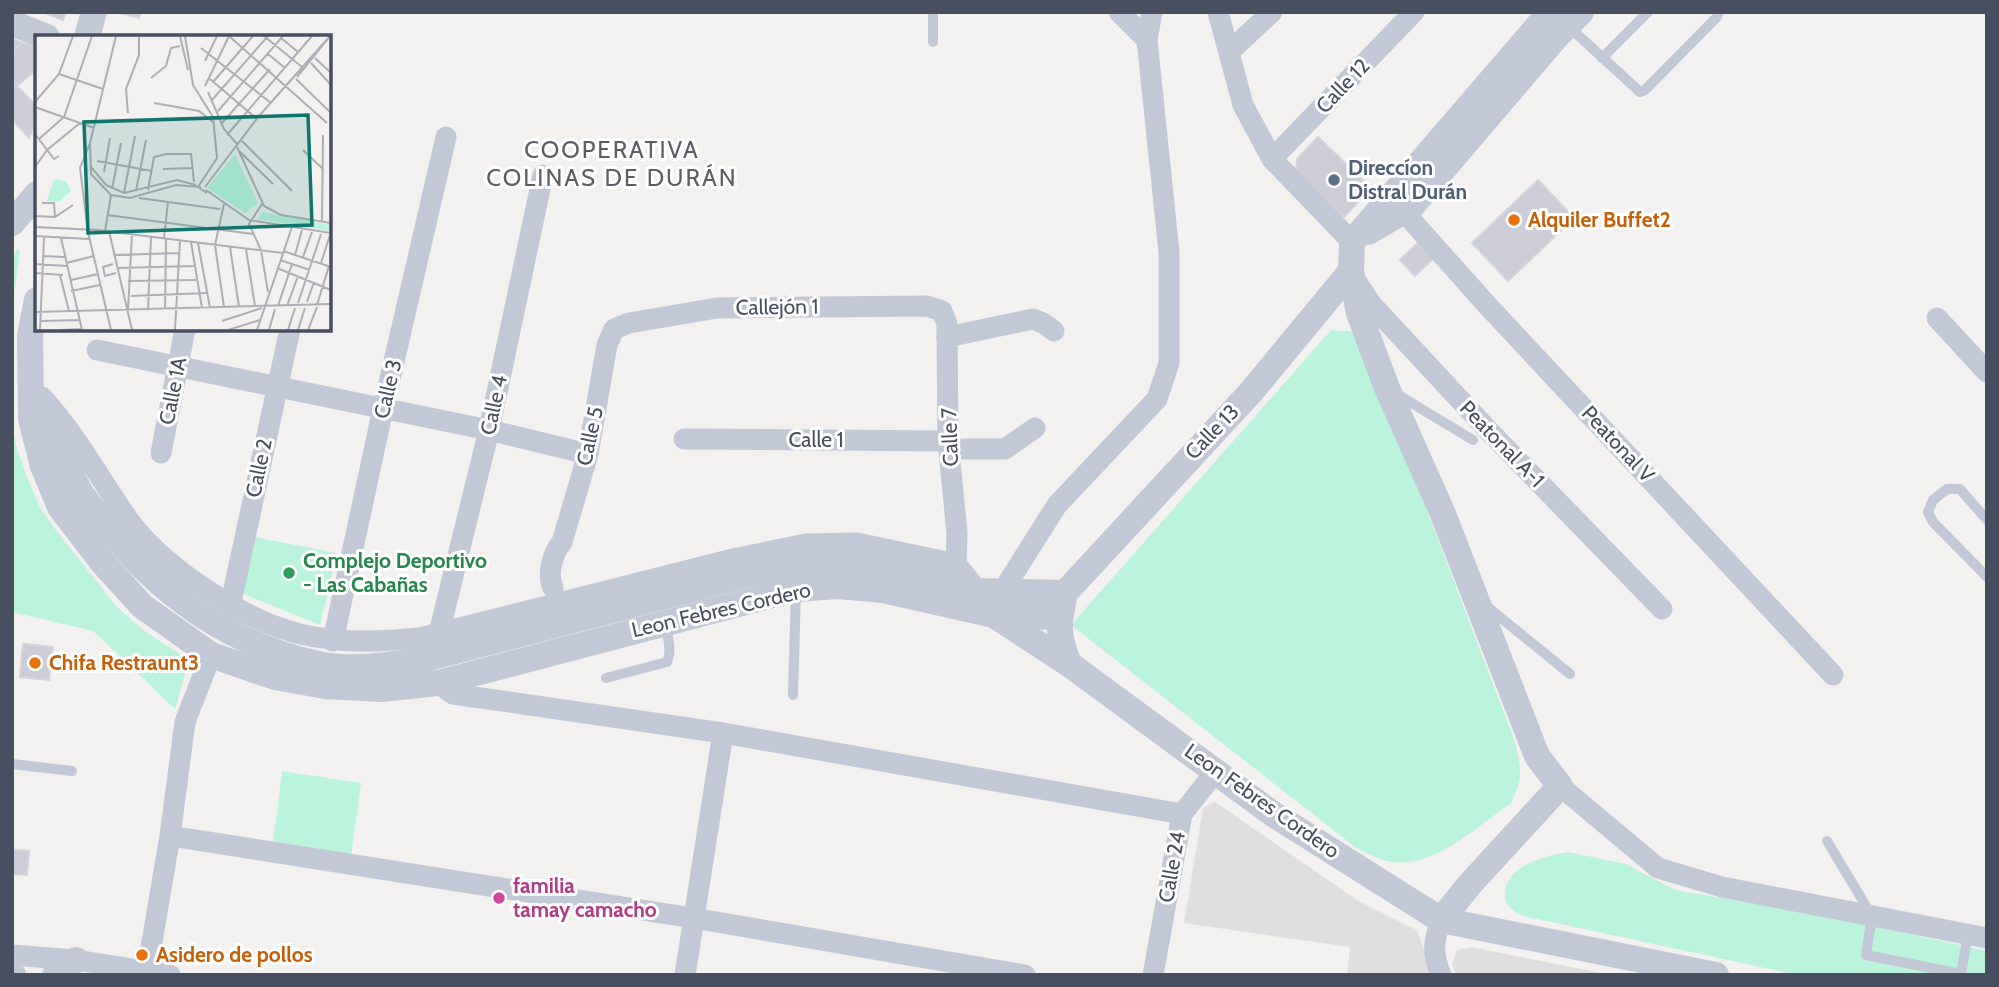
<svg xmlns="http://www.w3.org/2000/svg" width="1999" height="987" viewBox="0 0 1999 987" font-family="Cabin,sans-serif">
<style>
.education{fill:#e1dedf}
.green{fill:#bbf4dd}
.building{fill:#cccdd6;stroke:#d3d4dc;stroke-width:2}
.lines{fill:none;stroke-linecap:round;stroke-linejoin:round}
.service{stroke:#c2c8d6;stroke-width:10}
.minor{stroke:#c2c8d6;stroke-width:21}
.tertiary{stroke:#c2c8d6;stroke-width:26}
.service-dot{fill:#5c6f8a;stroke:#fff;stroke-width:2.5}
.food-dot{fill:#e8710a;stroke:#fff;stroke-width:2.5}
.leisure-dot{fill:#2e9e5b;stroke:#fff;stroke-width:2.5}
.hotel-dot{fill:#d1479c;stroke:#fff;stroke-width:2.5}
.labels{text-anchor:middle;stroke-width:6;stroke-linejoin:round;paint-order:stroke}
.street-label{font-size:21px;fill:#464e60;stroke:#fff}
.service-label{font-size:21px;font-weight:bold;fill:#4e5e75;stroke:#fff;text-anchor:start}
.food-label{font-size:21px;font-weight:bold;fill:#c56008;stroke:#fff;text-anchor:start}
.leisure-label{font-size:21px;font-weight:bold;fill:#27864d;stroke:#fff;text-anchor:start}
.hotel-label{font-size:21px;font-weight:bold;fill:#b23c85;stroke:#fff;text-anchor:start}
.quarter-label{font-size:24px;letter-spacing:2px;fill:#5c5e66;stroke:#fff}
.inset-road{fill:none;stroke:#aeafb6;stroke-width:2}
.view{fill:#0f766e;fill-opacity:0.15;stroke:#0f766e;stroke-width:3.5}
.inset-edge{fill:none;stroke:#464e60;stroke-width:3.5}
</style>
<rect width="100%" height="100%" fill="#f3f0f0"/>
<g class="education">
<polygon points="1215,802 1360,902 1417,930 1433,975 1347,975 1350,947 1184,923 1203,808"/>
<polygon points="1472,947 1611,975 1456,975 1452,964 1457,950"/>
</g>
<g class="green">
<polygon points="18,248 20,253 12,309 12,258"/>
<path d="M1331,330L1359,332L1514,739C1521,766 1524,778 1511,803C1475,828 1427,876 1380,859C1372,856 1363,851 1355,847L1071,625Z"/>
<polygon points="12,425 17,449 27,477 40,508 58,533 117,607 143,630 189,660 175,709 93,631 12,612"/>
<polygon points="254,537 337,553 320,625 241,593"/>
<polygon points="282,771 361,783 351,857 273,844"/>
<path d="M1568,852L1626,864L1675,890L1827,916L1987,951V975H1798L1528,917C1518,914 1505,908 1505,895C1505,865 1545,856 1568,852Z"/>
</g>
<g class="building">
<polygon points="42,12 66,12 63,20"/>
<polygon points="117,12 141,12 139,18"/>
<polygon points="12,39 23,43 12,52"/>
<polygon points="23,43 37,47 37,69 18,85 12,79 12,52"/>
<polygon points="14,83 37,107 37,116 29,138 12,119 12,84"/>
<polygon points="1318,137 1371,188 1344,217 1296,172 1297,159"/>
<polygon points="1538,180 1574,218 1508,281 1472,243"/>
<polygon points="1421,240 1436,256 1415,276 1400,260"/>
<polygon points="23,644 53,647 49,680 20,677"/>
<polygon points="12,850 29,851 27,875 12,874"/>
</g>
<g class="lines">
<g class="service">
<polyline points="1567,25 1640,92 1645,90 1717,17 1719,12"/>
<polyline points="933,42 933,12"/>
<polyline points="1602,58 1648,12"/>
<polyline points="1395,393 1473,440"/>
<polyline points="1987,520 1960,489 1947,489 1933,500 1928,512 1933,522 1987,577"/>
<polyline points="1485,605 1570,674"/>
<path d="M606,678L667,662C672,651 668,637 665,625"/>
<polyline points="793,695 796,589"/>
<polyline points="12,764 72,771"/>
<polyline points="1827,841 1872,916 1866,955 1961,974 1968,934"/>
</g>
<g class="minor">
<polyline points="1119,12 1147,40"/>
<polyline points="1218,12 1243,105 1272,159 1352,242"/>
<polyline points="1229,52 1272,12"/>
<polyline points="1272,159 1414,12"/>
<polyline points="1404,212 1488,306 1833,675"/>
<polyline points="1356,281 1372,305 1487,429 1662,609"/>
<polyline points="1937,318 1987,372"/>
<polyline points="947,337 1033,319 1043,323 1054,331"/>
<polyline points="97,350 489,430 588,454"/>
<path d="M42,397C76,434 99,478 128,519C147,545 172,566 198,584C275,638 327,647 420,638L733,559L806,544L857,543L956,564L978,591"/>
<polyline points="684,439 948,441"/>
<polyline points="949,449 1005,449 1035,428"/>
<polyline points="161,453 185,329"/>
<path d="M553,588C547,574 552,554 562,542L588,454L607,345L614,329L629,323L717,308L927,306L942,311L947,324L948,441L957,533L956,564"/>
<polyline points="998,603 1002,592 1057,505 1157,399 1169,363 1169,252 1147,40 1152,12"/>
<polyline points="230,607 290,329"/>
<polyline points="439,633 489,430 543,175"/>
<polyline points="333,641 383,409 446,137"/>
<polyline points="438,683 453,694 723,733 1182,814"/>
<polyline points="1560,786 1658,868 1722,887 1987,938"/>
<polyline points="170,836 693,918 1025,975"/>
<path d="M1441,920C1433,943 1432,952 1441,975"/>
<polyline points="12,955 76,960 170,975"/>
<polyline points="147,971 170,836 185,722 211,655"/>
<polyline points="685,975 723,733"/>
<polyline points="1153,975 1182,814 1216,771"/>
</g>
<g class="tertiary">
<polyline points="12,23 47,37"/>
<polyline points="87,37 94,12"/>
<polyline points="12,223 37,194"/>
<polyline points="1368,232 1411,207 1556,37 1581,12"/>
<path d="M1351,271L1251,392L1065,593C1058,625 1057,634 1069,664L1273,814L1441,920L1716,975"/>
<polyline points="37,300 30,335 31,419 43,466 60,507 103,563 142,606 211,655 275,677 325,686 381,689 438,683 796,589 838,586 883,590 994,615 1060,617"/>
<path d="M43,407C54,436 65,463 79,490C86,502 96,513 105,524C158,594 232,645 318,664C349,671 382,665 413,662L751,574L800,566L850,565L978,591L1065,593"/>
<polyline points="994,615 1069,664"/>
<polyline points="1441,920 1470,884 1560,786 1537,756 1443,514 1387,388 1359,313 1351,271 1352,242 1550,12"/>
<polyline points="12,974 13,975"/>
<polyline points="55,975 76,960"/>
</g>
</g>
<circle class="service-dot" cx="1334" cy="180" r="7"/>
<g class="food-dot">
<circle cx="1514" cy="220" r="7"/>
<circle cx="35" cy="663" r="7"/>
<circle cx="142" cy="955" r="7"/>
</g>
<circle class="leisure-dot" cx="289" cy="573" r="7"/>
<circle class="hotel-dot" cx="499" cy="898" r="7"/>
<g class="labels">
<g class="street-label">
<text transform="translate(1343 86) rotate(-46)" y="7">Calle 12</text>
<text transform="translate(777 307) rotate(-1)" y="7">Callejón 1</text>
<text transform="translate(388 389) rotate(-77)" y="7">Calle 3</text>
<text transform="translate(173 391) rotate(-79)" y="7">Calle 1A</text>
<text transform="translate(494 405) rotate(-78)" y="7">Calle 4</text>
<text transform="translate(1212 432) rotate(-46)" y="7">Calle 13</text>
<text transform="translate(590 436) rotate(-78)" y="7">Calle 5</text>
<text transform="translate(950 437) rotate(-92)" y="7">Calle 7</text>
<text x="816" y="447">Calle 1</text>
<text transform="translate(1502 444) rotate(46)" y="7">Peatonal A-1</text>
<text transform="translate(1618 444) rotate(47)" y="7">Peatonal V</text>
<text transform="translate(259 468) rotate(-78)" y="7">Calle 2</text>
<text transform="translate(721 610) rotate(-13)" y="7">Leon Febres Cordero</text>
<text transform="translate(1262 801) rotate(35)" y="7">Leon Febres Cordero</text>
<text transform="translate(1172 867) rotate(-80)" y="7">Calle 24</text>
</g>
<g class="service-label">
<text x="1348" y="175">Direccíon<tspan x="1348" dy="24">Distral Durán</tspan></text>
</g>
<g class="food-label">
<text x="1528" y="227">Alquiler Buffet2</text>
<text x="49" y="670">Chifa Restraunt3</text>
<text x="156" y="962">Asidero de pollos</text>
</g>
<g class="leisure-label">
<text x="303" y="568">Complejo Deportivo<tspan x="303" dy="24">- Las Cabañas</tspan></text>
</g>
<g class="hotel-label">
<text x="513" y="893">familia<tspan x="513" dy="24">tamay camacho</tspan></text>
</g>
<g class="quarter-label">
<text x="612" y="158">COOPERATIVA<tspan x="612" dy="28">COLINAS DE DURÁN</tspan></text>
</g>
</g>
<g transform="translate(35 35)">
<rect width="296" height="296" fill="#f3f0f0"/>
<path d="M200,119L223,168L210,178L172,153ZM19,144L31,146L36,156L24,167L12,166ZM227,177L296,190V196L223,184Z" fill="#bbf4dd"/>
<path class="inset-road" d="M145,1L153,35M150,1L158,50L178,82L182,123L163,152L172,158M194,1L292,88M229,1L267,32M246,3L263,17M166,13L236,68M233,19L250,33M280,23L296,38M170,26L182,1M276,28L296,50M24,39L68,54M262,42L295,1M116,43L131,31L136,13L145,11M175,44L222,84M261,44L296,78M178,47L218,1M170,51L194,1M173,57L189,94L202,109M177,65L233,1M0,67L24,39L38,1M119,68L164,76L178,87M0,72L59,93M183,76L248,1M93,78L91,54L104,20V1M187,88L235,34M0,99L19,124L24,121M192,100L277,1M4,104L29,82L57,1M207,106L257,156M55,108L56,139L76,160L95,163L141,150L166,152M202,112L229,171L246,180L296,188M203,115L238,149M268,115L288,134M62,126L117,136M0,132L12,115L45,88M56,132L71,150L89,158L142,145L161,150M128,134L157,133M69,137L75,103M170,152L224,81L295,1M77,154L86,108M113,155L119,122L131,119H156L159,147M171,155L214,185L296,198M101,156L111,105M89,158L100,101M104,163L185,174M7,168H19L20,183M189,169L180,210L189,272M227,169L214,189L226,215L233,257M72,180L218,199M0,181L20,182L38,170M287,187L288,100M0,192L62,195L248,218M70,196L76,160M74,196L97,295M0,201L54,204M26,203L47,295M129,203L133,167M156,207L167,273M163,208L175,273M195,212L204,272M211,214L220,271M248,216L296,232M80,220L144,218M260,220L267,195M9,221L30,222M268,222L277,197M245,225L275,235M31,228L59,221M286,228L295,200M0,229L32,231M78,229L68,232L70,241L81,238M83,233L159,231M242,233L296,255M0,238L28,240M25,240L34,276M36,245L63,239M93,246L161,245M36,256L65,250M96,261L171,258M272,267L279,247M263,268L286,199M282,270L294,231M243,271L257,229M252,271L263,241M130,274L131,204M93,275L97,199M113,275L116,202M0,277L296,269M5,286L45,285M187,286L227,273M5,295L9,202M26,295L47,294M76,295L53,197L45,133L55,108L81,1M140,295L145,205M193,295L225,285M222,295L257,192M234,295L240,274M253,295L260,273M263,295L270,273M273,295L282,272"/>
<path class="view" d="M273,80L277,190L53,198L49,87Z"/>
<rect width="296" height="296" class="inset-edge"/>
</g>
<rect width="1999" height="987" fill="none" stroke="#464e60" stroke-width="28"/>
</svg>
